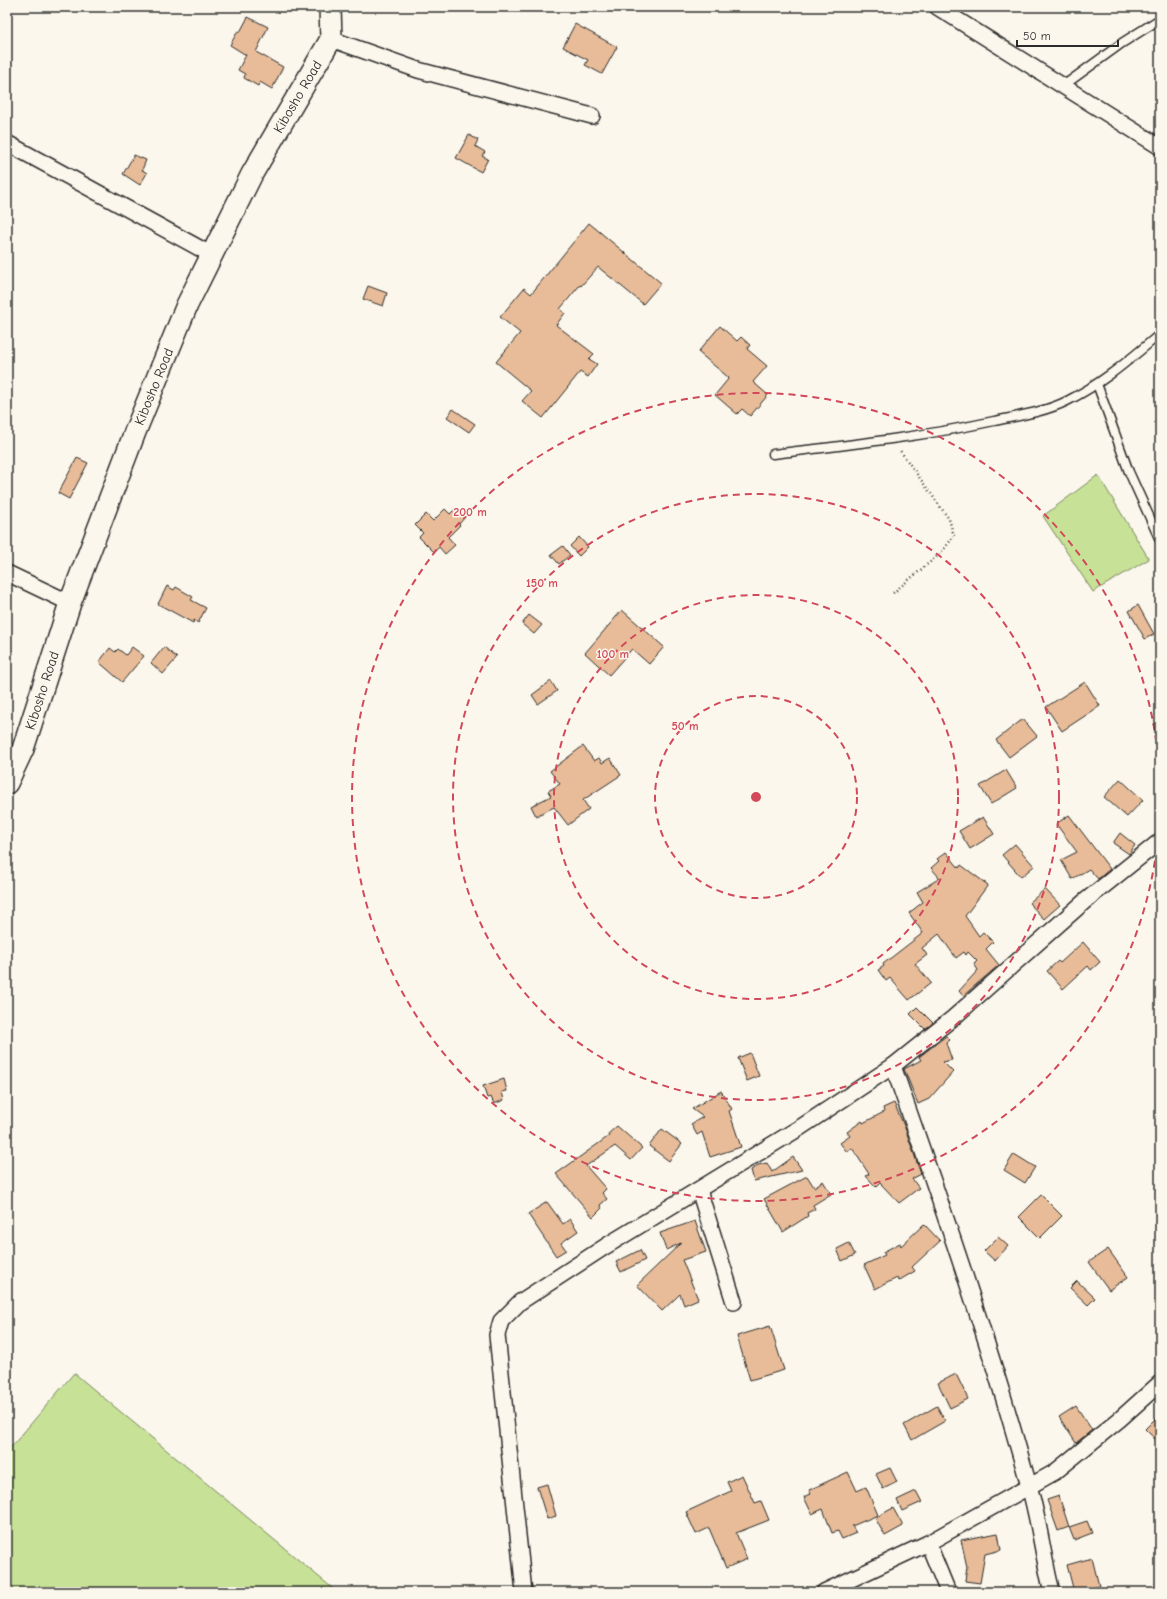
<svg xmlns="http://www.w3.org/2000/svg" width="1167" height="1599" viewBox="0 0 1167 1599" font-family="'Comic Neue',sans-serif">
<style>
.green{fill:#c7e197;stroke:#798661}
.building{fill:#e8bc98;stroke:#2b2b2b}
.lines{fill:none;stroke-linecap:round;stroke-linejoin:round}
.lane-casing{stroke:#2b2b2b;stroke-width:11}
.street-casing{stroke:#2b2b2b;stroke-width:18}
.secondary-casing{stroke:#2b2b2b;stroke-width:24}
.path{stroke:#2b2b2b;stroke-width:2.5;stroke-dasharray:1 3;stroke-linecap:butt}
.lane{stroke:#fbf7ec;stroke-width:8}
.street{stroke:#fbf7ec;stroke-width:15}
.secondary{stroke:#fbf7ec;stroke-width:21}
.ring{fill:none;stroke:#d1495b;stroke-width:2;stroke-dasharray:7 5}
.labels{text-anchor:middle;stroke-width:3;stroke-linejoin:round;paint-order:stroke}
.street-label{font-size:14px;fill:#2b2b2b;stroke:#fbf7ec}
.centre{fill:#d1495b;stroke:#fbf7ec;stroke-width:2}
.ring-label{font-size:12px;text-anchor:middle;font-weight:bold;fill:#d1495b;stroke:#fbf7ec;stroke-width:3;stroke-linejoin:round;paint-order:stroke}
</style>
<rect width="100%" height="100%" fill="#fbf7ec"/>
<filter id="ink" filterUnits="userSpaceOnUse"><feTurbulence type="fractalNoise" baseFrequency=".025" numOctaves="2"/><feDisplacementMap in="SourceGraphic" scale="8" xChannelSelector="R" yChannelSelector="G"/><feConvolveMatrix kernelMatrix="1 2 1 2 8 2 1 2 1" color-interpolation-filters="sRGB"/></filter>
<g filter="url(#ink)">
<g class="green">
<polygon points="1098,475 1149,559 1093,592 1043,516"/>
<polygon points="74,1373 337,1592 7,1592 7,1452"/>
</g>
<g class="building">
<polygon points="248,17 268,27 256,52 283,67 272,89 260,82 258,86 244,78 245,74 238,70 246,55 230,45 238,31 240,32"/>
<polygon points="575,24 617,47 602,74 585,65 588,60 563,47"/>
<polygon points="469,135 478,140 475,146 485,152 482,156 488,159 481,172 456,158"/>
<polygon points="134,155 146,160 142,170 147,173 140,185 123,174"/>
<polygon points="589,223 661,283 643,304 598,267 581,286 580,285 560,309 565,313 556,325 594,354 589,359 597,364 588,377 580,372 543,418 522,401 531,391 496,362 520,333 500,317 524,288 531,294"/>
<polygon points="368,286 387,293 383,306 363,299"/>
<polygon points="720,326 737,341 741,337 750,345 747,349 767,366 753,382 768,395 750,416 742,409 737,414 715,395 729,378 698,352"/>
<polygon points="453,409 475,424 469,432 447,417"/>
<polygon points="77,458 88,463 69,499 58,493"/>
<polygon points="456,508 465,517 459,524 460,525 448,537 455,545 445,554 439,547 434,552 419,537 423,533 415,525 426,514 433,521 445,509 450,514"/>
<polygon points="579,537 588,547 579,556 570,546"/>
<polygon points="563,546 570,555 559,564 551,555"/>
<polygon points="167,586 174,590 176,587 193,597 191,600 206,608 198,623 194,620 193,623 158,604"/>
<polygon points="1138,605 1154,634 1145,639 1129,611"/>
<polygon points="622,610 664,647 649,664 632,649 609,675 585,653"/>
<polygon points="529,615 542,625 534,634 522,624"/>
<polygon points="132,647 144,656 122,682 99,662 110,648 115,652 118,649 126,655"/>
<polygon points="164,647 177,658 163,674 151,663"/>
<polygon points="551,681 557,691 538,704 532,695"/>
<polygon points="1085,682 1100,706 1062,731 1046,707"/>
<polygon points="1023,719 1037,736 1009,757 996,740"/>
<polygon points="583,746 594,761 599,758 602,763 610,758 621,775 583,800 589,809 568,825 554,807 536,816 531,806 551,796 548,791 560,784 550,771"/>
<polygon points="1006,770 1017,788 991,804 980,786"/>
<polygon points="1120,779 1143,800 1127,817 1104,797"/>
<polygon points="1069,815 1110,869 1098,879 1089,869 1072,879 1061,860 1077,852 1056,824"/>
<polygon points="983,817 994,834 970,849 959,831"/>
<polygon points="1120,833 1135,845 1129,854 1113,843"/>
<polygon points="1015,844 1034,866 1021,877 1002,855"/>
<polygon points="946,852 959,868 961,865 988,885 965,916 979,936 983,932 993,942 986,949 999,965 963,996 959,991 978,970 974,964 977,961 968,952 966,955 964,952 956,958 939,934 922,948 927,955 915,964 931,983 909,1000 890,978 886,981 878,970 884,966 883,964 923,933 909,913 923,902 917,892 940,878 931,868 939,861 937,859"/>
<polygon points="1045,889 1060,905 1044,919 1029,903"/>
<polygon points="1083,942 1100,962 1091,970 1088,966 1063,989 1047,971 1058,961 1060,963"/>
<polygon points="917,1007 933,1023 925,1029 910,1014"/>
<polygon points="946,1036 950,1040 946,1043 952,1060 943,1062 953,1072 929,1099 918,1104 904,1069 921,1060 919,1057"/>
<polygon points="750,1053 759,1076 747,1081 738,1058"/>
<polygon points="504,1079 507,1091 502,1092 504,1100 494,1104 491,1097 487,1098 483,1086"/>
<polygon points="721,1091 732,1109 729,1111 741,1147 710,1157 702,1132 697,1135 691,1124 703,1117 692,1109"/>
<polygon points="894,1103 905,1128 921,1174 912,1179 919,1188 899,1203 880,1183 876,1187 866,1176 869,1174 852,1148 847,1152 840,1143 850,1136 847,1132 862,1121 863,1123 884,1112 883,1108"/>
<polygon points="617,1126 642,1148 631,1160 615,1146 586,1166 606,1189 602,1193 607,1199 600,1205 602,1208 593,1217 556,1174 609,1136 608,1134"/>
<polygon points="662,1129 682,1144 669,1161 649,1146"/>
<polygon points="1014,1154 1035,1167 1025,1183 1004,1170"/>
<polygon points="793,1157 802,1170 754,1181 751,1170 758,1165 767,1163 772,1172"/>
<polygon points="807,1176 814,1187 823,1181 831,1194 813,1205 815,1209 807,1213 808,1216 783,1232 764,1199"/>
<polygon points="1041,1195 1062,1216 1040,1238 1019,1217"/>
<polygon points="547,1202 563,1224 570,1219 578,1231 561,1243 566,1250 556,1256 528,1214"/>
<polygon points="695,1221 706,1252 682,1260 698,1299 684,1305 680,1294 662,1311 637,1285 681,1243 666,1250 660,1233"/>
<polygon points="924,1224 940,1241 912,1267 915,1271 898,1281 897,1278 875,1289 864,1265 885,1255 883,1252 900,1243 901,1246"/>
<polygon points="998,1237 1008,1246 995,1261 984,1251"/>
<polygon points="849,1243 855,1255 842,1261 837,1249"/>
<polygon points="1108,1249 1128,1277 1109,1290 1089,1262"/>
<polygon points="640,1250 645,1260 621,1272 616,1262"/>
<polygon points="1077,1281 1095,1298 1088,1305 1070,1288"/>
<polygon points="770,1326 784,1370 750,1380 737,1336"/>
<polygon points="956,1374 968,1399 950,1408 938,1383"/>
<polygon points="937,1406 945,1421 912,1440 904,1425"/>
<polygon points="1076,1406 1092,1430 1076,1443 1059,1417"/>
<polygon points="1160,1414 1160,1444 1145,1429"/>
<polygon points="890,1468 897,1482 883,1489 876,1474"/>
<polygon points="848,1472 857,1491 866,1487 878,1515 852,1526 856,1533 842,1539 838,1531 832,1533 823,1509 812,1514 804,1497 811,1494 809,1490"/>
<polygon points="742,1475 755,1503 761,1501 769,1520 736,1533 747,1559 726,1568 709,1528 696,1534 686,1512 731,1491 727,1482"/>
<polygon points="547,1484 556,1516 547,1519 537,1487"/>
<polygon points="916,1491 922,1502 902,1511 897,1500"/>
<polygon points="1059,1496 1069,1527 1058,1531 1047,1500"/>
<polygon points="893,1508 903,1526 885,1536 875,1518"/>
<polygon points="1087,1521 1092,1533 1074,1540 1069,1527"/>
<polygon points="998,1533 1001,1550 985,1554 980,1583 965,1581 967,1567 961,1540"/>
<polygon points="1092,1558 1099,1586 1074,1592 1067,1565"/>
</g>
<g class="lines">
<defs>
<g id="lane">
<polyline points="1063,86 1122,43 1160,19"/>
<polyline points="1097,384 1129,472 1160,540"/>
<path d="M773,454C847,445 921,437 994,421C1018,416 1045,412 1067,401C1103,383 1129,360 1160,334"/>
</g>
<g id="street">
<polyline points="937,7 1160,147"/>
<polyline points="331,39 418,70 592,116"/>
<polyline points="7,143 212,255"/>
<polyline points="7,573 70,603"/>
<path d="M893,1066C942,1205 990,1344 1029,1486C1039,1520 1043,1557 1052,1592"/>
<polyline points="699,1190 734,1302"/>
<polyline points="928,1543 948,1592"/>
<polyline points="524,1592 497,1335 501,1321 520,1302 606,1246 801,1127 893,1066 953,1018 1085,901 1160,841"/>
<polyline points="824,1592 928,1543 1055,1472 1120,1419 1160,1383"/>
</g>
<g id="secondary">
<path id="s1" d="M7,783L23,749L70,603L135,432L187,305L252,174L331,39L330,7"/>
</g>
</defs>
<use href="#lane" class="lane-casing"/>
<use href="#street" class="street-casing"/>
<use href="#secondary" class="secondary-casing"/>
<polyline class="path" points="893,593 941,553 954,536 949,519 899,449"/>
<use href="#lane" class="lane"/>
<use href="#street" class="street"/>
<use href="#secondary" class="secondary"/>
</g>
</g>
<g class="ring">
<circle cx="756" cy="797" r="101"/>
<circle cx="756" cy="797" r="202"/>
<circle cx="756" cy="797" r="303"/>
<path d="M1160 801A404 404 0 1 1 1160 793"/>
</g>
<g class="labels">
<g class="street-label">
<text dy="5" stroke="none"><textPath href="#s1" startOffset="747">Kibosho Road</textPath></text>
<text dy="5" stroke="none"><textPath href="#s1" startOffset="423">Kibosho Road</textPath></text>
<text dy="5" stroke="none"><textPath href="#s1" startOffset="99">Kibosho Road</textPath></text>
</g>
</g>
<circle cx="756" cy="797" r="6" class="centre"/>
<g class="ring-label">
<text x="470" y="516">200 m</text>
<text x="542" y="587">150 m</text>
<text x="613" y="658">100 m</text>
<text x="685" y="730">50 m</text>
</g>
<rect width="1167" height="1599" fill="none" stroke="#fbf7ec" stroke-width="24"/>
<rect x="12" y="12" width="1143" height="1575" fill="none" stroke="#2b2b2b" stroke-width="1.5" filter="url(#ink)"/>
<path d="M1017 40v6h101v-6" fill="none" stroke="#2b2b2b" stroke-width="2"/>
<text x="1023" y="40" font-size="12" fill="#2b2b2b" stroke="#fbf7ec" stroke-width="3" paint-order="stroke">50 m</text>
</svg>
